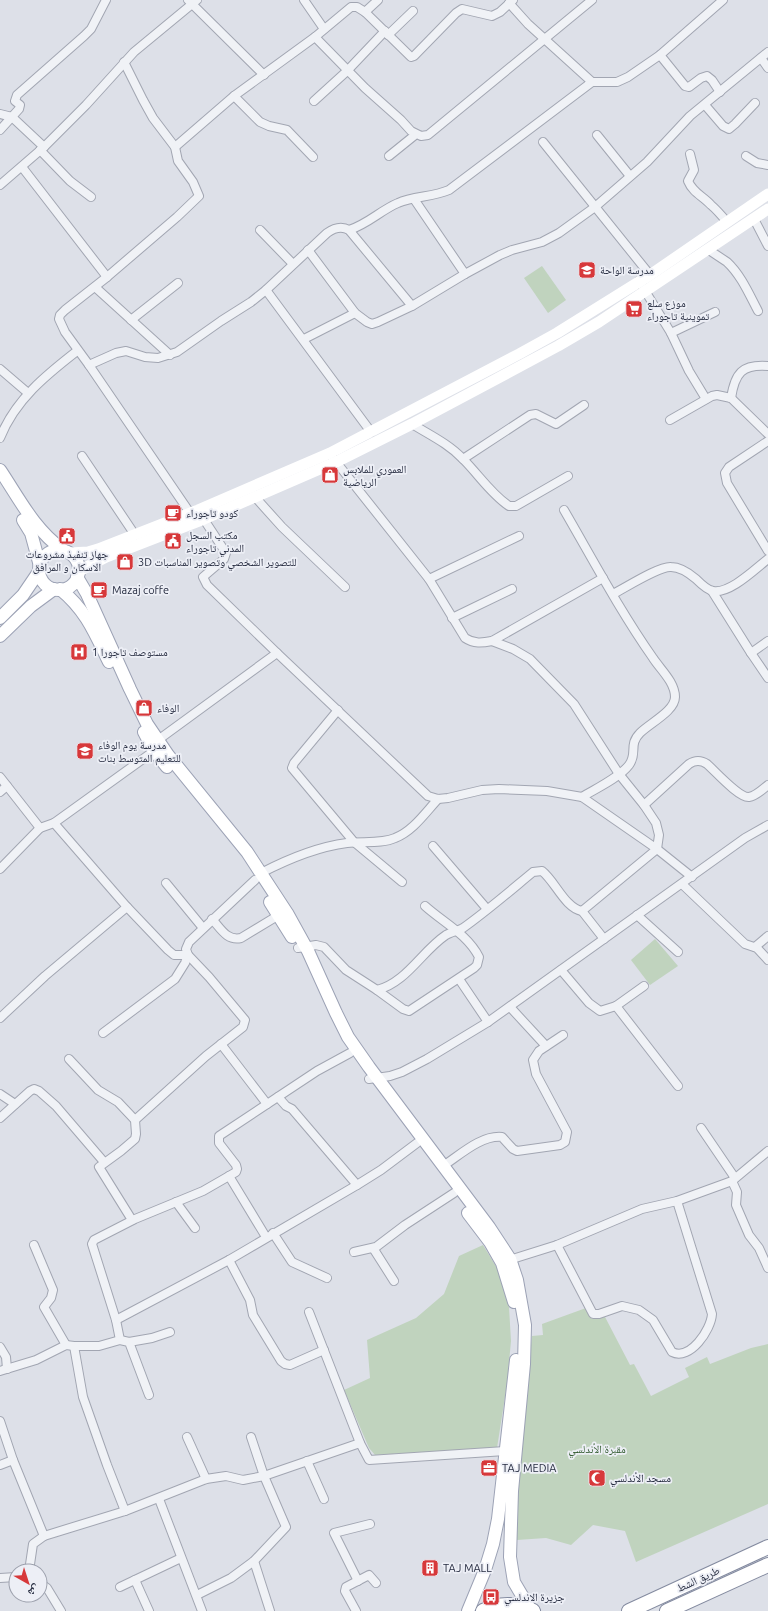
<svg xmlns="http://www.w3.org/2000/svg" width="768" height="1611" viewBox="0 0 768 1611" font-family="Ubuntu,'Noto Naskh Arabic',sans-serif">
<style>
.green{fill:#c0d3be}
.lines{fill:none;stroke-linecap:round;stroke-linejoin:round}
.street-casing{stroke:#a2a6b2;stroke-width:10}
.primary-casing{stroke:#9ca2b5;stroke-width:14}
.highway-casing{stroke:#848ba0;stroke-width:16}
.street{stroke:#f0f2f6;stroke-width:8}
.secondary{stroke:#fff;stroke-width:11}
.primary{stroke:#fff;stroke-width:12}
.highway{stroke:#fff;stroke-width:14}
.labels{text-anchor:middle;stroke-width:3.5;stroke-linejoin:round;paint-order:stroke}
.poi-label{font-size:11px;fill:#262c40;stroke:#edeff6;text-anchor:start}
.park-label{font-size:11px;fill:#345d32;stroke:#edeff6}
.street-label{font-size:11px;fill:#262c40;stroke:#edeff6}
</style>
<rect width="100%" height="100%" fill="#dde0e8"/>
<g class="green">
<polygon points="542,266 566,300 548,313 524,278"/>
<polygon points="655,939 678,966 650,985 631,960"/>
<polygon points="483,1245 500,1273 509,1307 511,1341 507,1384 497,1448 375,1455 369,1448 344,1390 370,1378 367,1340 416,1318 444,1294 459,1256"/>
<polygon points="586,1308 592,1319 604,1315 630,1365 634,1364 651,1396 689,1377 685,1368 707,1357 710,1364 751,1348 768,1344 768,1504 636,1562 625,1531 593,1525 571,1545 546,1538 517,1540 515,1491 532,1336 543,1335 542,1324"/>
</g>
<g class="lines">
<defs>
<g id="street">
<polyline points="188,0 264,75"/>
<polyline points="304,0 324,29"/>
<polyline points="365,12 378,0"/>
<polyline points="388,35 413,11"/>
<polyline points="315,37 365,88 401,120 411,131 421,136 428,135 592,0"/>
<polyline points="660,55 685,86 689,87 701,78 707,76 712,80 720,92"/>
<polyline points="761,58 768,68"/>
<polyline points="124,62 143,100 153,118 175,147 178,161 193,182 199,196 177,217 107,277 65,310 60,315 59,319 65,332 89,365 190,513"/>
<polyline points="592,82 617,82 628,77 660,55 723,0"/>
<polyline points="234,96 260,122 269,126 287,130 313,157"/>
<polyline points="314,101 347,71 385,31"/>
<polyline points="705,105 723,126 729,129 735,124 755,103"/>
<polyline points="0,114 12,117 44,147"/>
<polyline points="0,130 19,109 20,105 15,101 17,95 84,36 91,29 106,0"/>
<polyline points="597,135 630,176"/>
<polyline points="543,142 650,275"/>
<polyline points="175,147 234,96 315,37 351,7 357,7 365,12 411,57 414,56 456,13 462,9 492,16 500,12 513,0"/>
<polyline points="40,150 70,181 91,197"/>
<path d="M690,154L694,170L688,181C693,193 703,196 711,205C717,210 722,216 727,222"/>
<polyline points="389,156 415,135"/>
<polyline points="746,156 757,163 768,165"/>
<polyline points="22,167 107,277"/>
<polyline points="0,185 44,147 86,105 134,52 197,0"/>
<polyline points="414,199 465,274"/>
<polyline points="754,219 768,246"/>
<polyline points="260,230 293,264"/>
<path d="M349,230C368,224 381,210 398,203C413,196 433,197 449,190L592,82L528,24L509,3"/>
<polyline points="308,250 355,313 367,322 372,324 378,322 412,306 465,274 500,255 512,250 542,242 559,233 595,207 647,162 690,116 768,52"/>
<path d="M709,250C715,254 721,258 727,262C741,275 749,294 758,311"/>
<polyline points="639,281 671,333 689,371 706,399"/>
<polyline points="95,287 170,355"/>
<polyline points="266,290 371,432"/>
<polyline points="131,320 178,283"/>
<polyline points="671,333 715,312"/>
<polyline points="304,339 355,313"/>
<path d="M89,365L116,353L126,351L145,357L158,358L177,352L221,321L251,302L266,290L327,233C334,228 342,226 349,230L412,306"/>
<polyline points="0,369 28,393"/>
<path d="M731,398C735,373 742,364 768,366"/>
<polyline points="670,420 712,396 717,395 731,398 768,434"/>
<path d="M412,424C430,435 449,444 463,459C479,475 491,494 509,506H516L568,476"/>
<path d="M0,438C15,400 46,375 77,351"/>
<polyline points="768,441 729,467 725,473 727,483 768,551"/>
<polyline points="82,456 135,535"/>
<polyline points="333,458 429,579 519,536"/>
<polyline points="463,459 530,415 536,414 556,424 584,405"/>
<polyline points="255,497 282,527 345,587"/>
<path d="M564,510C593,560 620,611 653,658C660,669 675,682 675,697C675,711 650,723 640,733C628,745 638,753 629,765C619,778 595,789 582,797"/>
<polyline points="201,515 226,553 224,559 203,577 207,585 277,653 428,796 438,799 448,798 482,790 499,789 547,791 582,797 657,849 692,877"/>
<path d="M429,579L465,638C474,644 482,643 492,641L603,578"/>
<polyline points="712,591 751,653 768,678"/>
<path d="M613,594C625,588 659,566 671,567C681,567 689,573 696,579C700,583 707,590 713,591C730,594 755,569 768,559"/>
<polyline points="452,618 512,589"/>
<polyline points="492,641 513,649 530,659 574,704 619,774 644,805 656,823 659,835 657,849 582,911 604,939"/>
<polyline points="751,653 768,641"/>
<polyline points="338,710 294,763 292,768 354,842 402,882"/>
<polyline points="158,740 277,653"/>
<polyline points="0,777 40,828"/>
<polyline points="0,792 7,786"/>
<path d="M644,805L689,764C695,760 701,760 707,764C715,771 739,798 749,797C756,796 763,789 768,785"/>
<polyline points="54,823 127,907 168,950 174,955 188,955 209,977 245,1020 243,1027 206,1056 135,1120"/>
<polyline points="433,846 487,909"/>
<polyline points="0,869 40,828 54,823 154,751"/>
<path d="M261,873C288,859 316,847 347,843C362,841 382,844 395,838C413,831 425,813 438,799"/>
<polyline points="166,883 203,928"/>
<polyline points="682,884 745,944 757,948 768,960"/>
<polyline points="637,915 678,952"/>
<path d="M212,919C221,929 227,941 241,938L279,915"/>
<polyline points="755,947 768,936"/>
<path d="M298,948L316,945L324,947L346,970L377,990C406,983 422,951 446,935C451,932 458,931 463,928C487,911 510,891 533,872L542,871C555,881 565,908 582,911"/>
<polyline points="561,970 589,1003 600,1011 616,1006 644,986"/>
<polyline points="459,979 488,1022"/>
<path d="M377,990L403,1009L409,1011L474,968L477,965L479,957C467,934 444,923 425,906"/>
<polyline points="616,1006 678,1086"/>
<polyline points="510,1007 546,1046"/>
<polyline points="0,1018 45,976 127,907"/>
<polyline points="103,1033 175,979 185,963 188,955 186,949 189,942 255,880"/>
<polyline points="221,1044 267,1104"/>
<polyline points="69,1059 98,1090 118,1102 135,1120 136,1134 135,1139 121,1151 99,1167 132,1220"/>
<polyline points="369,1079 390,1076 402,1072 427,1059 488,1022 745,838 768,825"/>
<polyline points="0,1094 15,1104"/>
<polyline points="278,1097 286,1106 292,1109 357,1185"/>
<polyline points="0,1118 30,1091 34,1089 39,1091 56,1106 104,1162"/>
<polyline points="701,1128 735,1178"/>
<path d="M443,1166C460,1155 481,1135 502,1137L513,1149L517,1151L560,1145L565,1142L567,1132L536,1074L533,1060L539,1051L563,1035"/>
<polyline points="229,1176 266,1237"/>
<polyline points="732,1181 737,1192 736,1205 749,1235 759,1248 768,1268"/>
<polyline points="176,1202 195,1228"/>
<polyline points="273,1233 292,1262 327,1278"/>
<polyline points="34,1245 53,1290 51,1298 44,1307 66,1345"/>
<path d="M557,1245L593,1314H599L622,1306L639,1310L653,1320L672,1352C690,1361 711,1330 712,1314L677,1201"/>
<polyline points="373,1248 394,1281"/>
<polyline points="354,1252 376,1247 405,1225 454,1193"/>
<polyline points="229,1260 250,1300 253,1315 281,1361 285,1364 290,1365 324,1350"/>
<polyline points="506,1261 557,1245 642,1209 677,1201 732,1181 768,1151"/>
<polyline points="309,1312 360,1443 369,1460 505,1451"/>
<polyline points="116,1320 229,1260 357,1185 381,1170 417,1143"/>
<polyline points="120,1340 116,1320 92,1244 94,1240 135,1219 203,1191 236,1172 237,1169 236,1165 219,1143 219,1136 317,1071 350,1053"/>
<polyline points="129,1342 152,1338 170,1332"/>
<polyline points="74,1346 83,1397 107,1465 125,1511"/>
<polyline points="0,1347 6,1357 7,1369"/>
<polyline points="0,1371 36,1360 66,1345 74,1346 99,1346 120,1340 129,1342 149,1395"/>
<polyline points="0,1421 13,1460 44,1536 33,1544 29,1571"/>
<polyline points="187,1437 206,1479"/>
<polyline points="307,1461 324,1499"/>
<polyline points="0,1465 13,1460"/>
<polyline points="159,1499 202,1611"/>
<polyline points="44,1536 125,1511 206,1479 226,1476 243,1480 264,1476 360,1443"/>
<polyline points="254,1561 270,1611"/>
<polyline points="0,1578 16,1577"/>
<polyline points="135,1580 149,1611"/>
<polyline points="358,1581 334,1533 370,1524"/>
<polyline points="40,1583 47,1588 61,1611"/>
<polyline points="120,1587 181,1558"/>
<polyline points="197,1595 231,1578 254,1561 286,1527 264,1476 251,1437"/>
<polyline points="356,1611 345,1591 346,1587 369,1575 376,1583"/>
</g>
<g id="primary">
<path d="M0,470C20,500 34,529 63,550"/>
<polyline points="23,520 31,533 40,566"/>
<circle cx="59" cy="570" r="20"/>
<polyline points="77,577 87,594 130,689 147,724 168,755 247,852 287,913 308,951 336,1013 348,1037 369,1067 489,1227 510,1259 517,1280 525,1325 524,1364 512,1491 510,1557 514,1582 530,1609"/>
<path d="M60,589C86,610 95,633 109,662"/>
<polyline points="0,618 23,595 40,570"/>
<polyline points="0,636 31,606 54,589"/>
<polyline points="144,732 154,751 167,767"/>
<polyline points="270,902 292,937"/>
<polyline points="468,1213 490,1242 502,1263 514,1302"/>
<polyline points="468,1611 485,1570 493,1544 498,1519 516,1360"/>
</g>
<g id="highway">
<path d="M483,1611C497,1604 519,1602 533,1611"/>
<polyline points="629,1611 768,1547"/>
<polyline points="667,1611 768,1565"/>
</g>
</defs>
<use href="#street" class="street-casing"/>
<use href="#primary" class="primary-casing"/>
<use href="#highway" class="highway-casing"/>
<use href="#street" class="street"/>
<g class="secondary">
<polyline points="70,553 88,552 98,549 198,510 330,453 519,354 557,333 650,275 768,194"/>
<polyline points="79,571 106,557 204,519 336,462 412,424 558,346 599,322 768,209"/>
</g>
<use href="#primary" class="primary"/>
<use href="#highway" class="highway"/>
</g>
<defs>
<symbol id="school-square" viewBox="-11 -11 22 22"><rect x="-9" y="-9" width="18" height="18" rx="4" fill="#d7383a" stroke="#edeff6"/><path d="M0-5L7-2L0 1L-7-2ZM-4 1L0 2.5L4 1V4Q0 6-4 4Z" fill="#fff"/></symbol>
<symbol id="supermarket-square" viewBox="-11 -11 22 22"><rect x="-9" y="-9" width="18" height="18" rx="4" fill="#d7383a" stroke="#edeff6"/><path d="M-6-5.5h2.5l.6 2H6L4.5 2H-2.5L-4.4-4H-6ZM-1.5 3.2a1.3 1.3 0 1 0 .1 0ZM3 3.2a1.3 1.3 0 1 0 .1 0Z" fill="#fff"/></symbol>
<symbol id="shop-square" viewBox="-11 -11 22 22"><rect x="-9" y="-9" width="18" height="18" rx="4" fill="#d7383a" stroke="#edeff6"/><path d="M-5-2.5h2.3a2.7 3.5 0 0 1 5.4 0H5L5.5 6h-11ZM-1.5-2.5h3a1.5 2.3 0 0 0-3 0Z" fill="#fff"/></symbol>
<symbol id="cafe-square" viewBox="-11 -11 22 22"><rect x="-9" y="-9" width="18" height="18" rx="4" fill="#d7383a" stroke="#edeff6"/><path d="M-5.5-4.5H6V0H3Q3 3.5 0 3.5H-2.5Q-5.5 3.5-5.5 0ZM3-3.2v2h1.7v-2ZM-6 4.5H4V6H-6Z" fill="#fff"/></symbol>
<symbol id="civic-square" viewBox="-11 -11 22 22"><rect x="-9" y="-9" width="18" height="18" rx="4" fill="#d7383a" stroke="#edeff6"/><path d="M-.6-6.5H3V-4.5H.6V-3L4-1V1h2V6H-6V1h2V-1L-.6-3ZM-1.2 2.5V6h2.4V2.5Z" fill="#fff"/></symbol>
<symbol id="hospital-square" viewBox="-11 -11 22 22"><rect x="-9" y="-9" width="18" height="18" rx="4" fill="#d7383a" stroke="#edeff6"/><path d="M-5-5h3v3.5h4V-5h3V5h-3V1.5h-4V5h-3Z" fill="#fff"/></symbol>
<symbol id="office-square" viewBox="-11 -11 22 22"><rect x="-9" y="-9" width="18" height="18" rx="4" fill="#d7383a" stroke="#edeff6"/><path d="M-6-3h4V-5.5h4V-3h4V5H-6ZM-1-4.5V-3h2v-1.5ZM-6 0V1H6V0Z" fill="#fff"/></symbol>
<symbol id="mosque-square" viewBox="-11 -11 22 22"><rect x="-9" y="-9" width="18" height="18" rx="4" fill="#d7383a" stroke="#edeff6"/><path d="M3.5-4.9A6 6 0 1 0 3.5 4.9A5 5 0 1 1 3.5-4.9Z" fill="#fff"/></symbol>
<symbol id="building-square" viewBox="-11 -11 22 22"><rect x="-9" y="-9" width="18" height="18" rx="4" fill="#d7383a" stroke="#edeff6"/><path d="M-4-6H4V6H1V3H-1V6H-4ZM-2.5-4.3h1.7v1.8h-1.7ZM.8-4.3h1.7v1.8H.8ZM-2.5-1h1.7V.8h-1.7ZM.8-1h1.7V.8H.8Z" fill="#fff"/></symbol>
<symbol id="bus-square" viewBox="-11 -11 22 22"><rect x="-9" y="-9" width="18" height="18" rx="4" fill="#d7383a" stroke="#edeff6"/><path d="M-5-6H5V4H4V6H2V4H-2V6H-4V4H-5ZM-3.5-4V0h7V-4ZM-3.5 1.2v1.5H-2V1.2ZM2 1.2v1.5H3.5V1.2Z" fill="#fff"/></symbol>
</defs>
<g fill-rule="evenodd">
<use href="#school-square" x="577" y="260" width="20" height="20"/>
<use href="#supermarket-square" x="624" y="299" width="20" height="20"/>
<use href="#shop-square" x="320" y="465" width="20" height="20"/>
<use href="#cafe-square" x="163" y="503" width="20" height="20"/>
<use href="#civic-square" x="57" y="526" width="20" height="20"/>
<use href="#civic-square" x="163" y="531" width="20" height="20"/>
<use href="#shop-square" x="115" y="552" width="20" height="20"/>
<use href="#cafe-square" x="89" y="580" width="20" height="20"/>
<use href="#hospital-square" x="69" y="642" width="20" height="20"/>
<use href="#shop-square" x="134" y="698" width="20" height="20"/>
<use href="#school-square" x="75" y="741" width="20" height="20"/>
<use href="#office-square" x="479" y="1458" width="20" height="20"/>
<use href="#mosque-square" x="587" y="1468" width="20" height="20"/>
<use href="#building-square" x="420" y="1558" width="20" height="20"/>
<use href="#bus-square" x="481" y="1587" width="20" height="20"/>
</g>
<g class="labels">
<g class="poi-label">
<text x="600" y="274">مدرسة الواحة</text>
<text x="647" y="307">موزع سلع<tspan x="647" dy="13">تموينية تاجوراء</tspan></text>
<text x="343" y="473">العموري للملابس<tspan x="343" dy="13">الرياضية</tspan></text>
<text x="186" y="517">كودو تاجوراء</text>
<text x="186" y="539">مكتب السجل<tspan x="186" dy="13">المدني تاجوراء</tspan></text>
<text x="67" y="558" text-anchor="middle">جهاز تنفيذ مشروعات<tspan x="67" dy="13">الاسكان و المرافق</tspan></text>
<text x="138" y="566">3D للتصوير الشخصي وتصوير المناسبات</text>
<text x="112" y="594">Mazaj coffe</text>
<text x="92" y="656">مستوصف تاجورا 1</text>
<text x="157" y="712">الوفاء</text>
<text x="98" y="749">مدرسة يوم الوفاء<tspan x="98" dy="13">للتعليم المتوسط بنات</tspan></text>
<text x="502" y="1472">TAJ MEDIA</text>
<text x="610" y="1482">مسجد الأندلسي</text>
<text x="443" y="1572">TAJ MALL</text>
<text x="504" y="1601">جزيرة الاندلسي</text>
</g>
<g class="park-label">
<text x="597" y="1453">مقبرة الأندلسي</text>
</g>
<g class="street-label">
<text transform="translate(698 1579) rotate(-25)" y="4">طريق الشط</text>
</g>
</g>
<g transform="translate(28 1583) rotate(141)"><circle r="19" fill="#edeff6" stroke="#9da1ad"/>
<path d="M0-3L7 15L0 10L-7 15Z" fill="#d7383a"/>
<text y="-6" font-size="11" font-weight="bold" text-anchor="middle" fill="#262c40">ش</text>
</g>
</svg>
